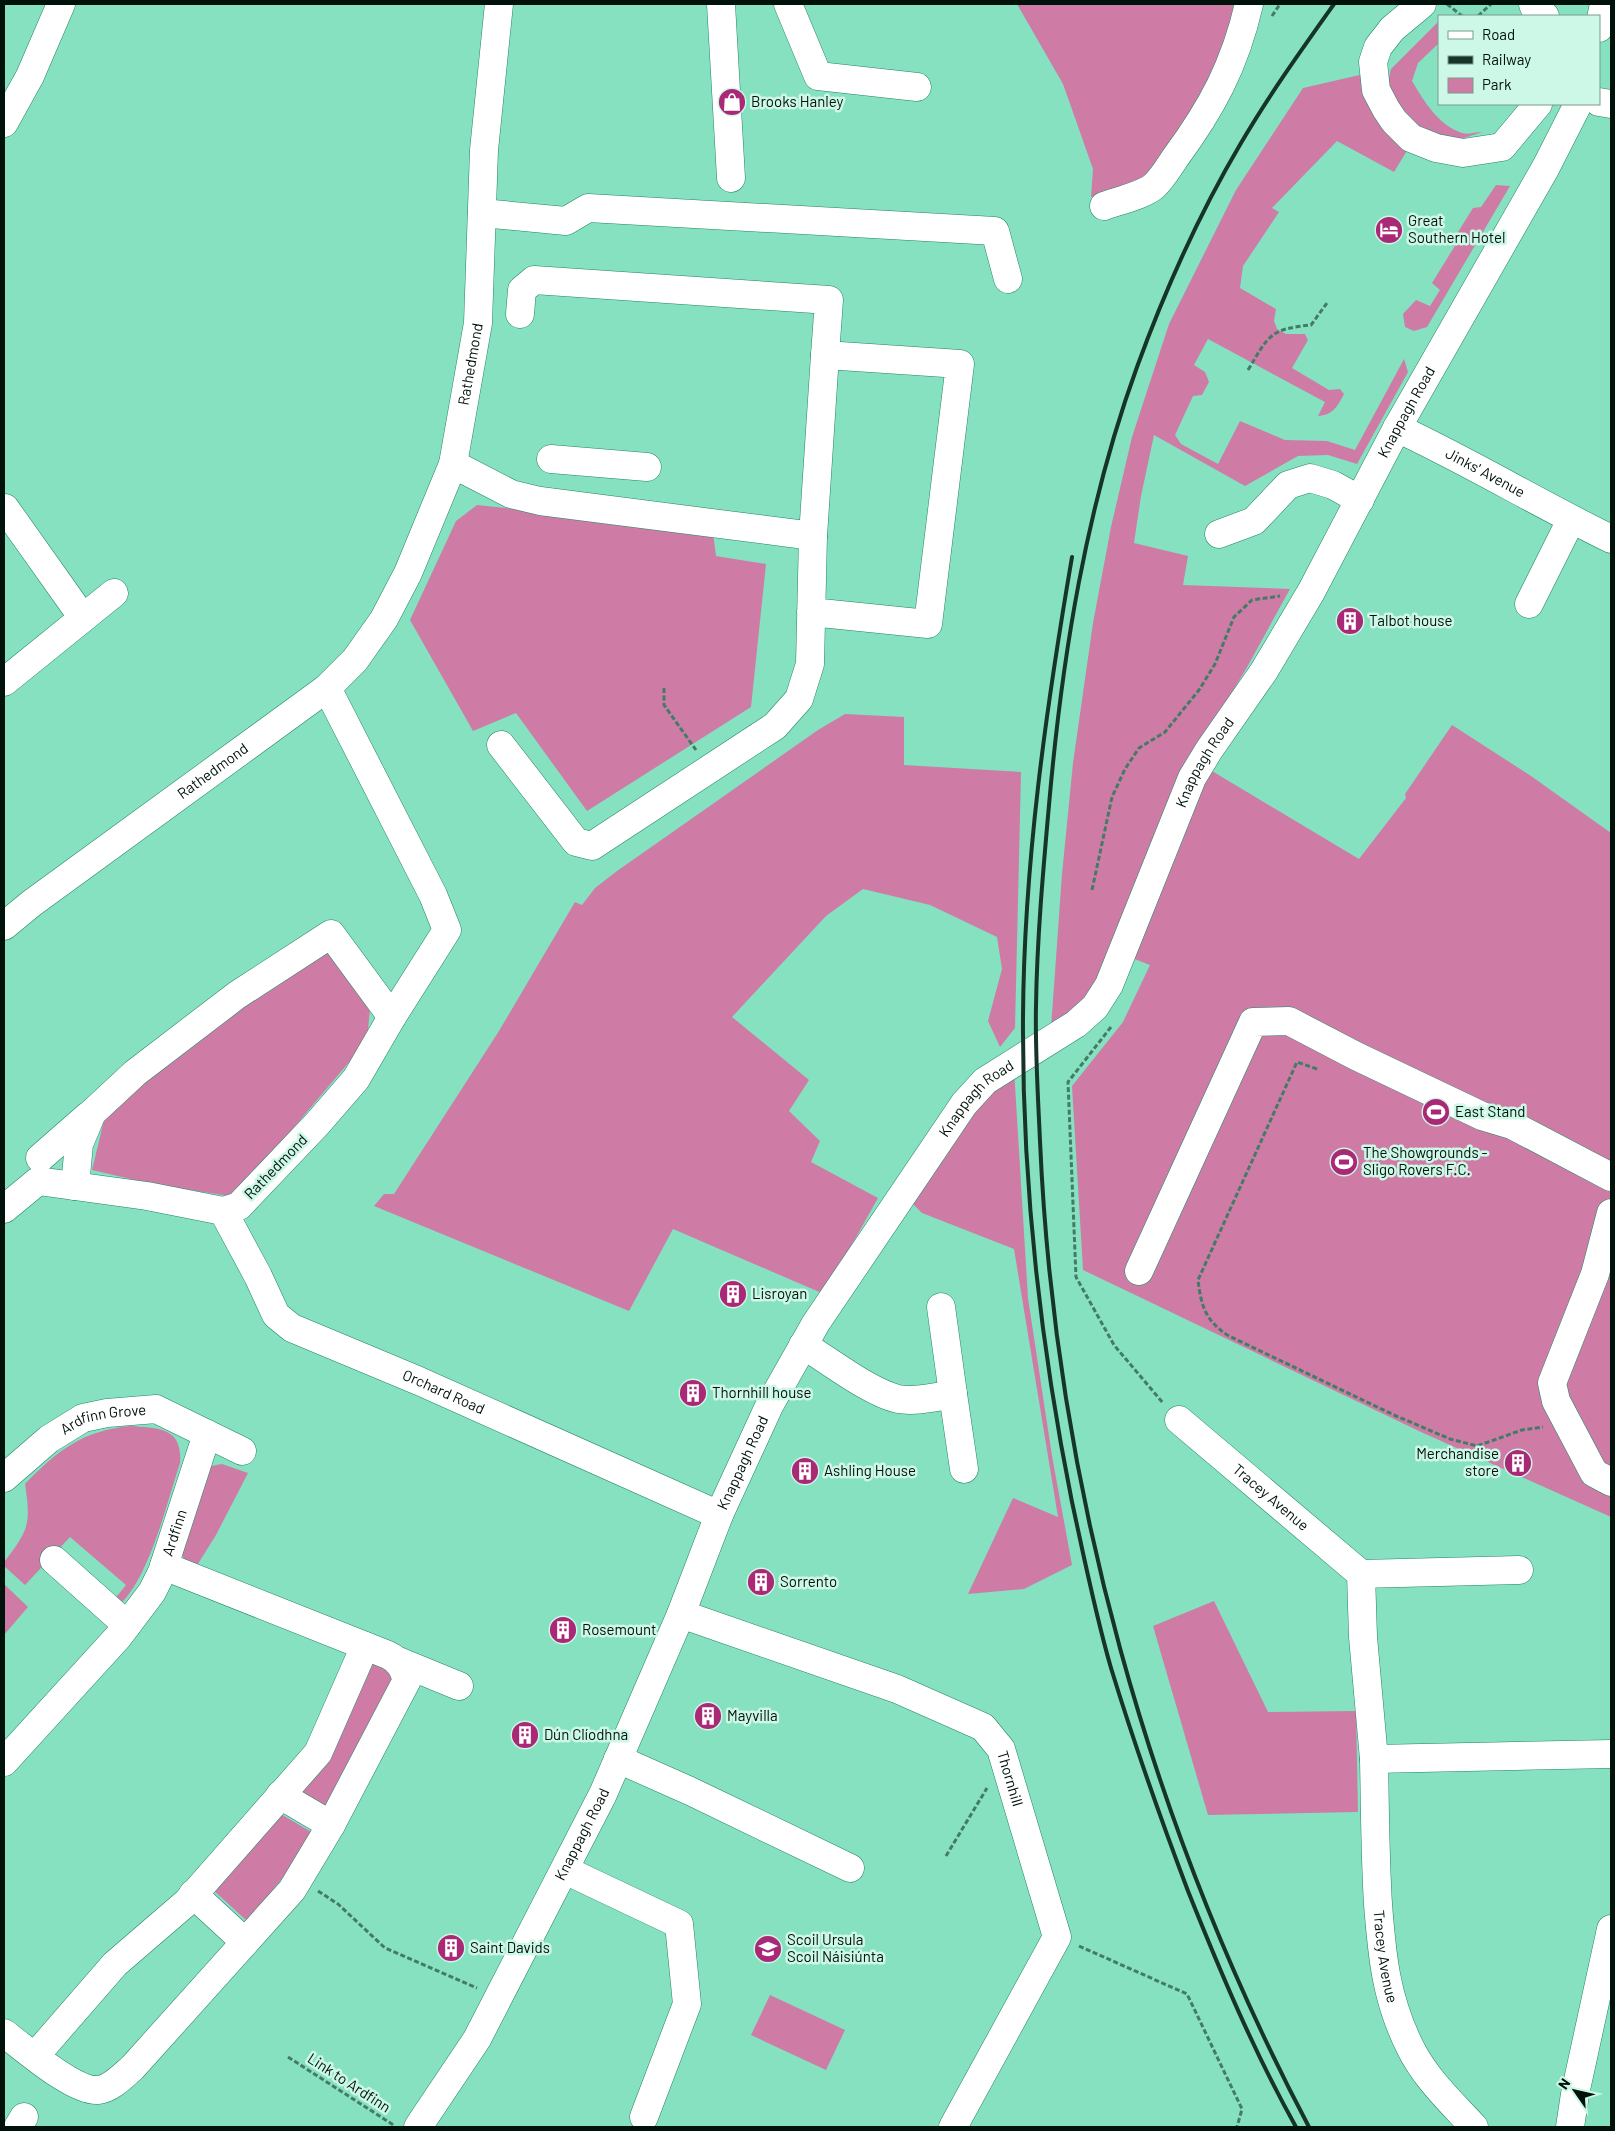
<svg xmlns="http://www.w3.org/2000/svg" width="1615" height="2131" viewBox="0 0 1615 2131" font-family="Barlow,sans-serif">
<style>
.green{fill:#ce7ca6}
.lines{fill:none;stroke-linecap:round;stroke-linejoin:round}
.minor-casing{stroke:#228467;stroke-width:29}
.major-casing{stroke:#228467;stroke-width:29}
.path{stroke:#447b66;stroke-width:3;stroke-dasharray:5 2.5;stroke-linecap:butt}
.minor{stroke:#fff;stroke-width:28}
.major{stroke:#fff;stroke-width:28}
.rail{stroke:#163427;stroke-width:4}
.labels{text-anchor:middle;stroke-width:5;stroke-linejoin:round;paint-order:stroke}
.poi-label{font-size:15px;fill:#001209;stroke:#cdf7e6;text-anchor:start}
.street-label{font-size:15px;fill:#001209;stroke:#cdf7e6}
</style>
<rect width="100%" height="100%" fill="#86e1c0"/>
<g class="green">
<polygon points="1017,4 1233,4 1241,38 1154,187 1091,197 1093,169 1063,84"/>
<path d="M1439,21V43L1418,63L1412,81C1424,101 1438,125 1462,133C1467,135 1476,132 1482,132L1458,140L1416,133C1399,112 1382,99 1391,69Z"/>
<path d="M1364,74L1411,144L1394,172L1337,141L1272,208L1279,212L1243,266L1240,288L1276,309L1274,321L1277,329L1286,334H1305L1308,340L1292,368L1329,390L1340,389L1344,394C1337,407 1333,415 1318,416L1325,402L1208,339L1194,365L1205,372L1209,382L1202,395L1193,396L1175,435L1181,444L1218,464L1240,421L1285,440L1327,441L1355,450L1404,359L1408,372L1357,464L1328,455L1298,456L1245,486L1154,435L1141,496L1134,543L1188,556L1183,585L1290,589L1246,669L1182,775L1101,979L1078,1008L1051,1028L1062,874L1073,763L1093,623L1111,527L1132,437L1169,324L1236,190L1303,88Z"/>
<polygon points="1496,185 1510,186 1427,327 1414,331 1405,327 1403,314 1416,300 1430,306 1440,290 1432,283 1461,236 1458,232 1473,208 1481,207"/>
<polygon points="477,505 679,527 713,533 716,556 766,564 751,707 587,811 516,713 473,731 410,620 456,521"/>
<polygon points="845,714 904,717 904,765 1021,772 1015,1028 1000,1047 988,1021 1002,969 997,937 930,905 863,889 826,916 732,1017 809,1080 789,1111 820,1141 811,1162 878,1198 824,1294 673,1229 629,1311 374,1206 384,1194 394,1194 499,1031 575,902 582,905 595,888 617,871 818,730"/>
<polygon points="1452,725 1531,776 1611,833 1611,1517 1421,1432 1083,1270 1072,1086 1123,1022 1150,965 1132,958 1192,806 1212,771 1359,859 1406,798 1405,794"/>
<polygon points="327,952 340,960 370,1009 368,1030 355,1055 258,1170 229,1196 152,1184 92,1170 105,1116 246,999"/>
<polygon points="1014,1069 1028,1298 1052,1456 1072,1565 1024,1589 968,1594 1013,1498 1058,1517 1014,1249 922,1213 912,1203 972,1110"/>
<path d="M130,1426C158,1428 183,1427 180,1463C167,1502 149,1580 118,1606L113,1601L126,1585L70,1537L25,1585L4,1566V1562C29,1530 31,1524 25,1484C58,1450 82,1431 130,1426Z"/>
<polygon points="222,1464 248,1473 216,1535 196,1567 184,1559 180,1550 211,1466"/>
<polygon points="4,1584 28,1607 4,1635"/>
<polygon points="1214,1601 1268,1712 1356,1711 1358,1812 1208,1815 1153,1626"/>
<polygon points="372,1660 398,1678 324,1811 296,1792"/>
<polygon points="279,1813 313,1833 299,1858 247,1921 212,1889"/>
<polygon points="770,1995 845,2030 826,2070 751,2035"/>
</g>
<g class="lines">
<defs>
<g id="minor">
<polyline points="721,4 731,178"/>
<polyline points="788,4 818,76 917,87"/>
<polyline points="1422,4 1392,29 1378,47 1373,62 1376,90 1386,109 1394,121 1411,138 1436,148 1463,153 1502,147 1538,104"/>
<polyline points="1533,4 1534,7 1545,16"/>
<polyline points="1599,102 1611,104"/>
<polyline points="4,123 30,76 61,4"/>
<path d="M1104,206C1118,201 1144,195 1154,186C1162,179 1169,167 1175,158C1212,108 1235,65 1249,4"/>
<polyline points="482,213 566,221 588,208 995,231 1008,279"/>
<polyline points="520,314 522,290 534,280 829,300 825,355"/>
<path id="s1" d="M1397,428C1470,462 1539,504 1611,539"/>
<polyline points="551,459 647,467"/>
<polyline points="453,464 511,494 540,501 813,536"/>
<polyline points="5,508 83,618"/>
<polyline points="1219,534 1254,521 1288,485 1310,478 1333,485 1360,500"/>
<polyline points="1529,604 1571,520"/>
<polyline points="4,682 114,593"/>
<path id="s2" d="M327,688L355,660L384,619L408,573L453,464L478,323L484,150L499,4"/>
<polyline points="501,745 576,842 592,846 775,726 799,699 810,664 813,536 825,355 960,364 928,624 811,612"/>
<path id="s3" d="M4,926L32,903L327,688L433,895L447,930L392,1017L356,1079L317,1124L239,1206L223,1211L147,1196L38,1181L4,1209"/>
<polyline points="40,1158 88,1116"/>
<polyline points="75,1186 79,1144 92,1113 135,1073 237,995 331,934 392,1017"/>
<path id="s4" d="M223,1211L258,1276L276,1315L292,1328L419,1381L719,1515"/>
<polyline points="1611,1213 1595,1274 1552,1383 1556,1401 1594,1473 1611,1482"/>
<polyline points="1139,1271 1253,1022 1289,1021 1356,1056 1482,1116 1512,1125 1611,1177"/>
<path d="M803,1345C830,1361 869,1392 898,1399C916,1402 936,1397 953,1394L941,1307"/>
<polyline points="953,1394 964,1469"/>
<path id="s5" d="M1179,1420L1361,1574L1363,1637L1374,1759L1611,1754"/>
<path id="s6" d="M4,1478L49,1439L83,1418L107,1413L156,1409L242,1451"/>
<polyline points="54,1560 127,1625"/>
<polyline points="1361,1574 1519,1570"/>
<path id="s7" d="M681,1614L897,1689L983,1727L1001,1749L1057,1937L953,2127"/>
<polyline points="398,1661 459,1686"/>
<polyline points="618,1759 690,1791 850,1868"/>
<path id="s8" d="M1374,1759C1375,1807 1375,1855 1378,1904C1382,1956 1386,1999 1410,2047C1425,2078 1451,2102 1474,2127"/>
<path id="s9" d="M4,1762L118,1637L152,1592L162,1572L207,1434"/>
<polyline points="280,1795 331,1825"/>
<polyline points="565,1870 679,1924 687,2004 644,2117"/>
<polyline points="193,1894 245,1942"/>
<path d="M4,2033C24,2048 74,2092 98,2090C111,2089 124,2075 133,2067L292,1890L331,1825L407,1680C403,1668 400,1661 388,1655L164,1566"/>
<polyline points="35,2056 115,1964 187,1902 318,1753 365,1646"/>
<polyline points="18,2127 24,2117"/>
<polyline points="1570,2127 1575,2094 1611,1929"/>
</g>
<g id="major">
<polyline points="1599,28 1604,4"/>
<path id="s10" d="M418,2127L477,2039L603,1794L681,1614L719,1515L770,1404L816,1323L964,1104L985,1081L1076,1024L1095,1007L1109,985L1192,778L1209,750L1264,671L1311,592L1397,428L1546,167L1578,104"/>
</g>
</defs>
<use href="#minor" class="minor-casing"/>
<use href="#major" class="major-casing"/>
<g class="path">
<polyline points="1447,4 1462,16"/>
<polyline points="1272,16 1280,4"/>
<polyline points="1478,16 1491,4"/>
<path d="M1248,370C1269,335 1270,329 1311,325L1327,303"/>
<polyline points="664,688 664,705 696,750"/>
<polyline points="1092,890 1112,797 1125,769 1139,748 1165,732 1199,690 1215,664 1234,617 1252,600 1280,596"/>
<polyline points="1111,1027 1068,1082 1076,1277 1114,1345 1163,1403"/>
<path d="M1317,1069L1297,1062L1198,1280C1201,1305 1205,1321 1229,1336L1394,1415L1450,1439L1477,1446L1522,1430L1543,1427"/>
<polyline points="946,1856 987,1788"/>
<polyline points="318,1891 338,1904 385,1948 477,1988"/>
<polyline points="1079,1946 1187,1994 1242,2109 1237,2127"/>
<polyline points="288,2057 395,2126"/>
</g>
<use href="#minor" class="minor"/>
<use href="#major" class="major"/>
<g class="rail">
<path d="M1072,557C1046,709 1024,863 1023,1017C1022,1180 1040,1343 1072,1502C1084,1557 1095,1613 1111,1668C1134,1743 1160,1817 1188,1891C1220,1971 1254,2052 1296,2127"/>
<path d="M1309,2127C1149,1823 1055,1484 1040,1141C1038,1096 1035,1051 1036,1006C1037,939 1043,872 1049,805C1062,657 1086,507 1137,367C1165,290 1199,214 1241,143C1269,95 1302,49 1334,4"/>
</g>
</g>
<defs>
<symbol id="shop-disc" viewBox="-11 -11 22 22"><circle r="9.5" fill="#aa2977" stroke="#cdf7e6"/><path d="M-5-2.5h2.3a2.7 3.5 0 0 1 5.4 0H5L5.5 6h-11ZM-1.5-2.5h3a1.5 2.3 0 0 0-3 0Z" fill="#fff"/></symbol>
<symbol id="hotel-disc" viewBox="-11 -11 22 22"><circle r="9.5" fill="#aa2977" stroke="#cdf7e6"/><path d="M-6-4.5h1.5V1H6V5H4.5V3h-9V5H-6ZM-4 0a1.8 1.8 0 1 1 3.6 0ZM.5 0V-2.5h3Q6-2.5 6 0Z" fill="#fff"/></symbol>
<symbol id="building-disc" viewBox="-11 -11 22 22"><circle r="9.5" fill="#aa2977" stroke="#cdf7e6"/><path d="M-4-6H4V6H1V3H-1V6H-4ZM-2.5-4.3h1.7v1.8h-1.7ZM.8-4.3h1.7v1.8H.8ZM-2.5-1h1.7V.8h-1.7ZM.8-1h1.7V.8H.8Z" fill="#fff"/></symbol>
<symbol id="stadium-disc" viewBox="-11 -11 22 22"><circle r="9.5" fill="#aa2977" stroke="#cdf7e6"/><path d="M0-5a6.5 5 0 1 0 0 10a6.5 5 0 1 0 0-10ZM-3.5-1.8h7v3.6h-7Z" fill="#fff"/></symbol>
<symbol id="school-disc" viewBox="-11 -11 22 22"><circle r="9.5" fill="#aa2977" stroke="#cdf7e6"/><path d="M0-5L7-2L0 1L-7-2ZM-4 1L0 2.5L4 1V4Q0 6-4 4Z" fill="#fff"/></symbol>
</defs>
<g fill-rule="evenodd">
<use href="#shop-disc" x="716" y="86" width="32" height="32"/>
<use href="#hotel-disc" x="1373" y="214" width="32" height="32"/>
<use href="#building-disc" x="1334" y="605" width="32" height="32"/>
<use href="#stadium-disc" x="1420" y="1096" width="32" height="32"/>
<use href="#stadium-disc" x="1328" y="1146" width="32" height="32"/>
<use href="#building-disc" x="717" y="1278" width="32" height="32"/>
<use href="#building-disc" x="677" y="1377" width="32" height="32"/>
<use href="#building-disc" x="1502" y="1447" width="32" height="32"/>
<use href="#building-disc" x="789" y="1455" width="32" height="32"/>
<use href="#building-disc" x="745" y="1566" width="32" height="32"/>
<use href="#building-disc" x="547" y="1614" width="32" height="32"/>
<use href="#building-disc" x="692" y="1700" width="32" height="32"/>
<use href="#building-disc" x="509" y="1719" width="32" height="32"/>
<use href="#building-disc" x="435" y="1932" width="32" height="32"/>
<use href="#school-disc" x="752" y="1933" width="32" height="32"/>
</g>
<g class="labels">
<g class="poi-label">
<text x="751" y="107">Brooks Hanley</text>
<text x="1408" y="226">Great<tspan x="1408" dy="17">Southern Hotel</tspan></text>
<text x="1369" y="626">Talbot house</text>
<text x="1455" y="1117">East Stand</text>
<text x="1363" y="1158">The Showgrounds -<tspan x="1363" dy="17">Sligo Rovers F.C.</tspan></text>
<text x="752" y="1299">Lisroyan</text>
<text x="712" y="1398">Thornhill house</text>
<text x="1499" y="1459" text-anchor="end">Merchandise<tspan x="1499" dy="17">store</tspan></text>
<text x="824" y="1476">Ashling House</text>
<text x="780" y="1587">Sorrento</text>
<text x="582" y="1635">Rosemount</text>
<text x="727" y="1721">Mayvilla</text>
<text x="544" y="1740">Dún Clíodhna</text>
<text x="787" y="1945">Scoil Ursula<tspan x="787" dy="17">Scoil Náisiúnta</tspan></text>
<text x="470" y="1953">Saint Davids</text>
</g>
<g class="street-label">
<text dy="5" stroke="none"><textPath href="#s2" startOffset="361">Rathedmond</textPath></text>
<text dy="5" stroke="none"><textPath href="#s10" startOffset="2001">Knappagh Road</textPath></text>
<text dy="5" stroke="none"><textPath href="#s1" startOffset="99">Jinks' Avenue</textPath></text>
<text dy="5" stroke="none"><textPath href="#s10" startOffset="1596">Knappagh Road</textPath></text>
<text dy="5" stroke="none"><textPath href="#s3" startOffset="260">Rathedmond</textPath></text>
<text dy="5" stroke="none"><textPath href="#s10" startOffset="1176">Knappagh Road</textPath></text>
<text transform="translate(276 1167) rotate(-46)" y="5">Rathedmond</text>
<text dy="5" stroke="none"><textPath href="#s4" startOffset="302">Orchard Road</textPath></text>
<text dy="5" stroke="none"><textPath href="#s6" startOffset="119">Ardfinn Grove</textPath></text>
<text dy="5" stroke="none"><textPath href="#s10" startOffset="741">Knappagh Road</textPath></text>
<text dy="5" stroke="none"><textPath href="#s5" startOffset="120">Tracey Avenue</textPath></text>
<text dy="5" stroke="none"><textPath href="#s9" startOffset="289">Ardfinn</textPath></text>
<text dy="5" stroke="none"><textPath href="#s7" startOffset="382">Thornhill</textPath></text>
<text dy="5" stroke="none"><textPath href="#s10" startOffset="336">Knappagh Road</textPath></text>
<text dy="5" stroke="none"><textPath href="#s8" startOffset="198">Tracey Avenue</textPath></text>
<text transform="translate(349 2083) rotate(33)" y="5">Link to Ardfinn</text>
</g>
</g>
<rect width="1615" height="2131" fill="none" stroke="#001209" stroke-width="10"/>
<rect x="1438" y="15" width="162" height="90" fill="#cdf7e6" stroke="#7b9b8e"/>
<rect x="1448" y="31" width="25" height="8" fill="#ffffff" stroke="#7b9b8e"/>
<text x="1482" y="40" font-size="15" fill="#001209">Road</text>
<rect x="1448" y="56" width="25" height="8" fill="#163427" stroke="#7b9b8e"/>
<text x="1482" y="65" font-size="15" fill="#001209">Railway</text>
<rect x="1448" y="78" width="25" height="15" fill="#ce7ca6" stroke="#7b9b8e"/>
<text x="1482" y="90" font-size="15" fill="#001209">Park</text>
<g transform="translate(1575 2091) rotate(304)" stroke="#cdf7e6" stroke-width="4" paint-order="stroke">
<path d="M0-4L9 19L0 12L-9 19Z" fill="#001209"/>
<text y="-8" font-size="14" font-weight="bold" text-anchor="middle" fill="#001209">N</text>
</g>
</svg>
